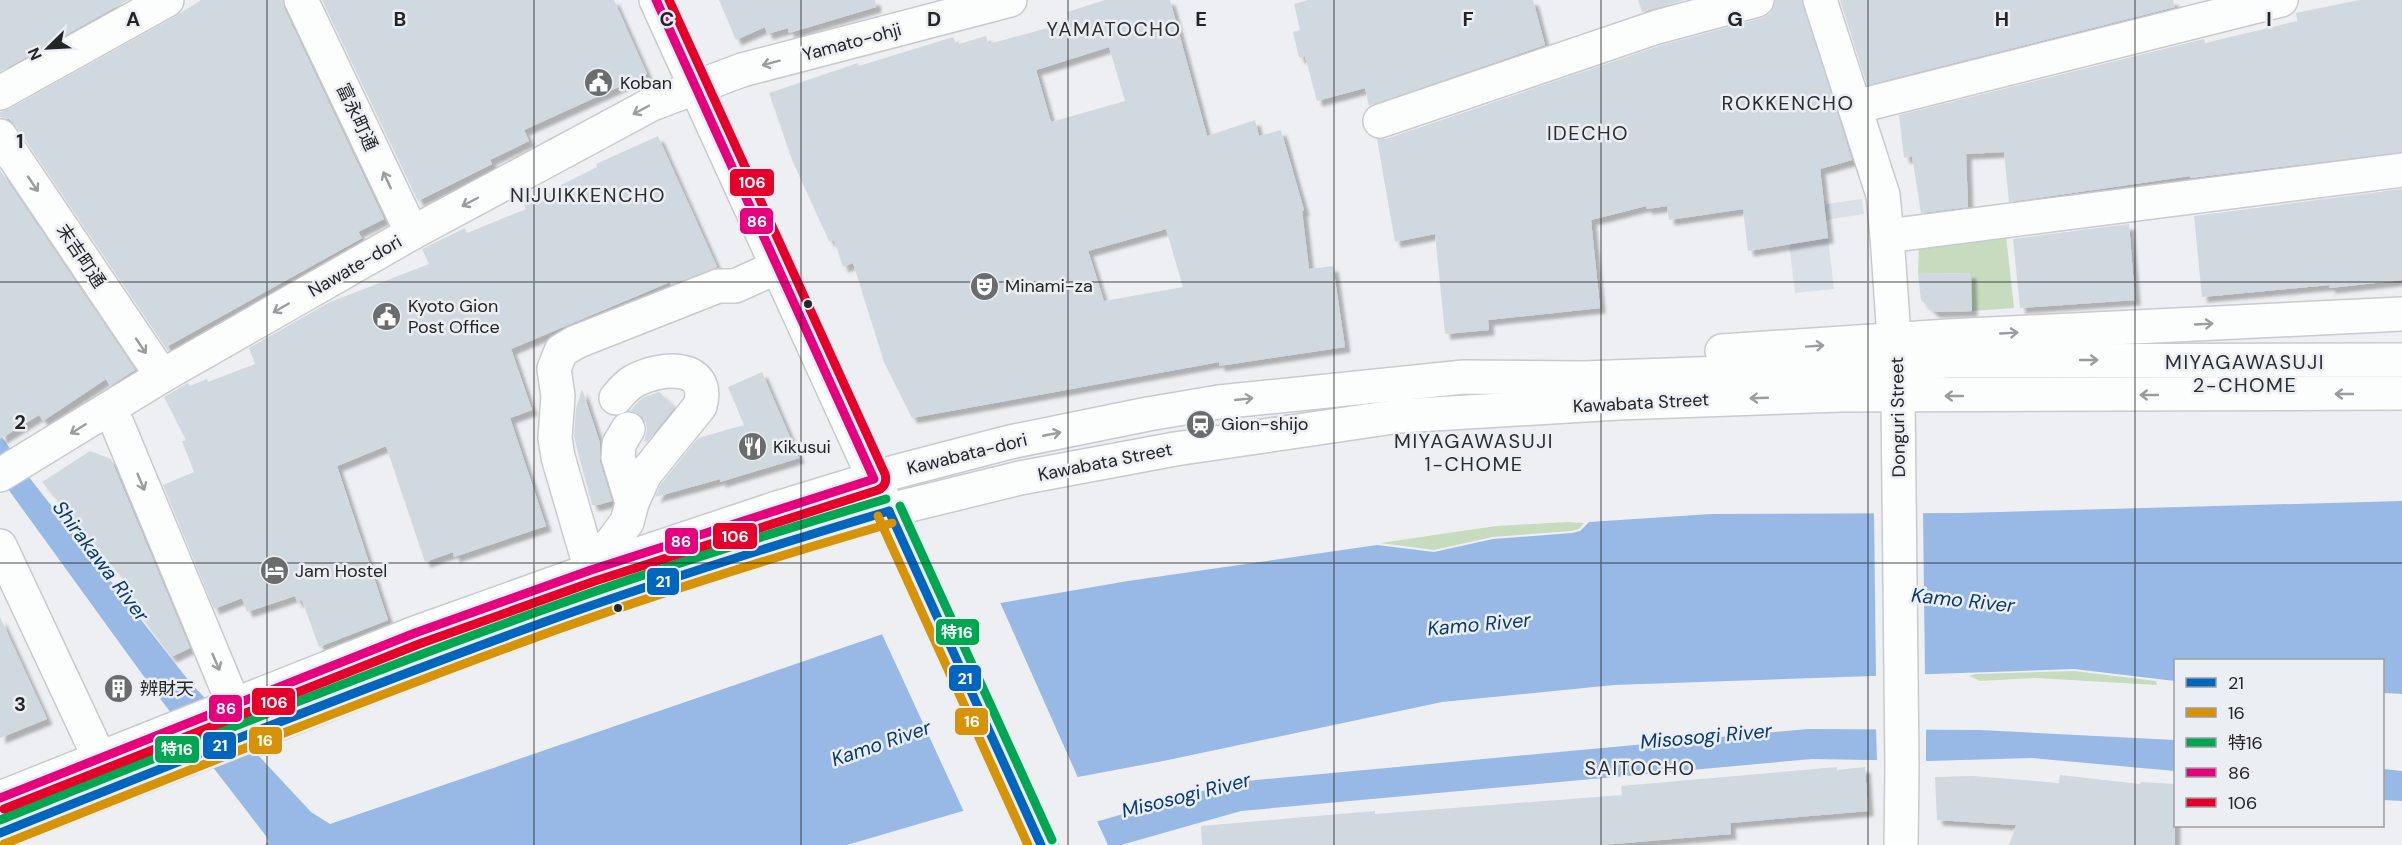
<svg xmlns="http://www.w3.org/2000/svg" width="2402" height="845" viewBox="0 0 2402 845" font-family="'DM Sans','Noto Sans JP',sans-serif">
<style>
.built{fill:#dae0e8}
.green{fill:#c7dcbf}
.water{fill:#98b9e5}
.pier{fill:#edeff2}
.building{fill:#d1d9e0;fill-rule:evenodd;filter:url(#shadow)}
.lines{fill:none;stroke-linecap:round;stroke-linejoin:round}
.minor-casing{stroke:#c9cacd;stroke-width:36}
.major-casing{stroke:#c9cacd;stroke-width:36}
.minor{stroke:#fcfdfd;stroke-width:33}
.major{stroke:#fcfdfd;stroke-width:33}
.bus-1-casing{stroke:#ebeff4;stroke-width:14}
.bus-2-casing{stroke:#ebeff4;stroke-width:14}
.bus-3-casing{stroke:#ebeff4;stroke-width:14}
.bus-4-casing{stroke:#ebeff4;stroke-width:14}
.bus-5-casing{stroke:#ebeff4;stroke-width:14}
.bus-1{stroke:#0065bd;stroke-width:9}
.bus-2{stroke:#d79306;stroke-width:9}
.bus-3{stroke:#00a651;stroke-width:9}
.bus-4{stroke:#e5007d;stroke-width:9}
.bus-5{stroke:#e4002b;stroke-width:9}
.oneway{stroke:#9a9c9d}
.grid{fill:none;stroke:#232527;stroke-width:1.5;stroke-opacity:0.55}
.bus-dot{fill:#232527;stroke:#ebeff4;stroke-width:2}
.labels{text-anchor:middle;stroke-width:5;stroke-linejoin:round;paint-order:stroke}
.street-label{font-size:18px;fill:#232527;stroke:#ebeff4}
.poi-label{font-size:18px;fill:#232527;stroke:#ebeff4;text-anchor:start}
.neighbourhood-label{font-size:20px;letter-spacing:1.5px;fill:#2a2d31;stroke:#ebeff4}
.water-label{font-size:20px;font-style:italic;fill:#083a70;stroke:#ebeff4}
.grid-label{font-size:20px;text-anchor:middle;font-weight:bold;fill:#232527;stroke:#ebeff4;stroke-width:5;stroke-linejoin:round;paint-order:stroke}
.line-badge{stroke:#ebeff4;stroke-width:2}
.badge-label{font-size:16px;text-anchor:middle;font-weight:bold;fill:#fff}
</style>
<defs>
<filter id="shadow"><feDropShadow dx="5.5" dy="5.5" stdDeviation="1.5" flood-color="#0004"/></filter>
</defs>
<rect width="100%" height="100%" fill="#edeff2"/>
<polygon class="built" points="1862,199 1864,214 1826,220 1834,289 1795,293 1785,210"/>
<g class="green">
<polygon points="2006,236 2014,308 1972,311 1970,273 1918,274 1919,244"/>
<polygon points="1566,522 1584,523 1579,529 1571,531 1492,537 1434,550 1380,543 1496,526"/>
<polygon points="2074,671 2156,681 2157,685 2035,678 1980,681 1969,676 1975,674"/>
</g>
<g class="water">
<polygon points="0,434 32,481 189,681 311,812 330,824 883,634 1000,603 1128,581 1377,545 1434,552 1493,539 1572,533 1580,531 1589,522 1711,514 1962,513 2402,501 2402,694 2383,693 2382,660 2176,660 2175,681 2074,669 1614,685 1442,702 1168,760 1078,777 847,845 265,845 268,841 266,836 158,696 0,478"/>
<polygon points="1808,729 1980,730 2175,740 2175,771 2031,758 1929,761 1812,759 1241,811 1121,845 1016,845 1206,790 1246,781"/>
<polygon points="2383,769 2402,771 2402,801 2383,800"/>
</g>
<g class="pier">
<polygon points="1874,511 1923,511 1925,677 1876,679"/>
<polygon points="999,600 1079,780 964,812 881,632"/>
<polygon points="1876,727 1926,727 1926,764 1877,762"/>
<polygon points="1096,819 1108,845 1013,845 1015,842"/>
</g>
<g class="building">
<polygon points="0,0 128,0 0,72"/>
<polygon points="201,0 283,0 284,8 384,219 358,232 362,238 168,346 170,350 168,351 16,126 9,119 0,117 0,112 9,109 176,16"/>
<polygon points="322,0 614,0 647,74 524,130 529,141 490,160 492,164 418,201"/>
<polygon points="719,0 875,0 876,7 789,33 788,28 767,34 765,27 736,40"/>
<path d="M1105,0H1170L1207,136L1255,120L1259,136L1281,130L1304,210L1302,211L1309,269L1333,266L1345,347L1219,366V362L912,418L884,362L853,263L843,267L834,240L829,241L792,160L769,93L858,63L859,66L953,37L956,45L986,36L988,44L1070,22L1067,12ZM1109,47L1125,101L1051,122L1036,70ZM1166,229L1183,287L1104,301L1088,251Z"/>
<polygon points="1308,0 1533,0 1545,45 1369,106 1365,88 1317,101 1305,56 1299,58 1293,32 1300,30 1294,4"/>
<polygon points="1638,0 1685,0 1642,12"/>
<polygon points="1775,0 1802,0 1852,160 1820,169 1828,238 1748,251 1743,209 1669,220 1667,206 1647,209 1646,206 1591,220 1600,308 1488,320 1489,330 1445,334 1435,234 1395,242 1377,139 1386,139 1662,45 1762,18 1771,13"/>
<polygon points="1840,0 2173,0 2175,7 1867,85"/>
<polygon points="2359,0 2402,0 2402,152 2190,178 2190,176 2009,202 2004,152 1966,154 1968,207 1921,213 1912,156 1904,158 1899,115 2204,39 2205,43 2297,21 2296,13"/>
<polygon points="658,136 717,267 671,285 670,282 511,349 532,410 510,418 546,526 454,557 453,552 425,562 386,446 337,466 388,620 319,647 302,600 297,602 295,596 247,612 242,598 214,609 163,485 194,472 182,441 186,440 164,397 188,383 190,386 207,379 208,382 255,364 249,348 330,302 429,264 422,249 465,228 467,233 526,209 524,205 554,191 553,189 597,167 596,164"/>
<polygon points="0,170 135,370 110,386 106,379 43,421 39,415 0,439"/>
<polygon points="2402,189 2402,280 2330,288 2329,285 2202,297 2194,216"/>
<polygon points="2129,224 2135,300 2020,308 2013,239"/>
<polygon points="1971,273 1972,311 1934,312 1921,300 1918,274"/>
<polygon points="762,372 799,458 720,482 720,479 655,497 661,484 698,438 744,425 728,387"/>
<polygon points="582,389 600,443 600,462 612,501 598,505 592,505 574,437 576,408"/>
<polygon points="659,392 675,407 647,442 644,441 647,430 645,420 638,413 630,411 642,398"/>
<polygon points="90,451 111,459 190,648 171,657 124,593 132,589 42,482"/>
<polygon points="0,617 47,719 0,738"/>
<polygon points="1837,767 1837,770 1865,767 1868,811 1730,823 1731,834 1602,845 1202,845 1201,826 1375,811 1375,814 1622,795 1621,786"/>
<polygon points="2060,775 2140,784 2141,782 2175,784 2175,845 2009,845 2016,825 1937,820 1935,777 1973,776 2059,783"/>
</g>
<g class="lines">
<defs>
<g id="minor">
<polyline points="301,0 412,233"/>
<polyline points="1820,0 1883,195 1887,236 1898,396 1902,767 1901,845"/>
<polyline points="0,93 167,0"/>
<polyline points="1855,107 2281,0"/>
<polyline points="1380,121 1657,27 1757,0"/>
<polyline points="0,136 162,376"/>
<polyline points="1887,236 2402,170"/>
<polyline points="1722,351 1948,336 2402,314"/>
<path d="M616,398C621,392 627,385 634,381C659,367 712,362 700,406L645,474L632,503"/>
<polyline points="111,409 234,705"/>
<polyline points="628,429 619,444 618,457 632,503 627,522 591,570 558,457 555,438 558,396 554,369 561,351 576,342 718,286 735,286 777,267"/>
<polyline points="0,475 162,376 412,233 652,104 742,70 1010,0"/>
<polyline points="0,546 100,759"/>
<polyline points="0,798 415,633 591,570 777,508 895,472 1010,442 1148,414 1219,402 1464,377 1583,378 1840,369 1948,361 2402,360"/>
<polyline points="0,833 428,665 604,600 786,539 910,505 1020,478 1175,449 1400,416 1618,403 1840,395 2402,393"/>
</g>
<polyline id="major" points="656,0 1041,845"/>
</defs>
<use href="#minor" class="minor-casing"/>
<use href="#major" class="major-casing"/>
<use href="#minor" class="minor"/>
<use href="#major" class="major"/>
<defs>
<g id="bus-1">
<polyline points="889,511 1041,845"/>
<path d="M0,833C182,760 365,687 550,620C662,580 775,545 889,511"/>
</g>
<g id="bus-2">
<polyline points="878,516 1028,845"/>
<path d="M4,844C187,771 369,698 553,631C665,591 778,556 892,523"/>
</g>
<g id="bus-3">
<polyline points="900,506 1052,840"/>
<path d="M0,820C182,747 363,674 548,608C659,568 772,533 886,499"/>
</g>
<polyline id="bus-4" points="0,798 415,633 591,570 874,479 656,0"/>
<path id="bus-5" d="M4,809L419,644L595,581L878,490C885,487 887,481 885,474L669,0"/>
</defs>
<use href="#bus-1" class="bus-1-casing"/>
<use href="#bus-2" class="bus-2-casing"/>
<use href="#bus-3" class="bus-3-casing"/>
<use href="#bus-4" class="bus-4-casing"/>
<use href="#bus-5" class="bus-5-casing"/>
<use href="#bus-1" class="bus-1"/>
<use href="#bus-2" class="bus-2"/>
<use href="#bus-3" class="bus-3"/>
<use href="#bus-4" class="bus-4"/>
<use href="#bus-5" class="bus-5"/>
</g>
<defs><path id="oneway-shaft" d="M-6 0H5M1.5-3L5.5 0L1.5 3" fill="none" stroke-width="1.6" stroke-linecap="round" stroke-linejoin="round" transform="scale(1.5)"/></defs>
<g class="oneway">
<use href="#oneway-shaft" transform="translate(771 63) rotate(165)"/>
<use href="#oneway-shaft" transform="translate(641 110) rotate(152)"/>
<use href="#oneway-shaft" transform="translate(387 180) rotate(-115)"/>
<use href="#oneway-shaft" transform="translate(33 184) rotate(56)"/>
<use href="#oneway-shaft" transform="translate(470 202) rotate(152)"/>
<use href="#oneway-shaft" transform="translate(281 308) rotate(150)"/>
<use href="#oneway-shaft" transform="translate(2204 324) rotate(-3)"/>
<use href="#oneway-shaft" transform="translate(2009 333) rotate(-3)"/>
<use href="#oneway-shaft" transform="translate(141 346) rotate(56)"/>
<use href="#oneway-shaft" transform="translate(1815 346) rotate(-4)"/>
<use href="#oneway-shaft" transform="translate(2089 360)"/>
<use href="#oneway-shaft" transform="translate(2344 394) rotate(180)"/>
<use href="#oneway-shaft" transform="translate(2149 395) rotate(180)"/>
<use href="#oneway-shaft" transform="translate(1954 396) rotate(180)"/>
<use href="#oneway-shaft" transform="translate(1759 398) rotate(178)"/>
<use href="#oneway-shaft" transform="translate(1244 399) rotate(-6)"/>
<use href="#oneway-shaft" transform="translate(78 429) rotate(148)"/>
<use href="#oneway-shaft" transform="translate(1052 434) rotate(-11)"/>
<use href="#oneway-shaft" transform="translate(141 482) rotate(67)"/>
<use href="#oneway-shaft" transform="translate(216 662) rotate(67)"/>
</g>
<path class="grid" d="M267,0V845M534,0V845M801,0V845M1068,0V845M1334,0V845M1601,0V845M1868,0V845M2135,0V845M0,282H2402M0,563H2402"/>
<defs>
<symbol id="civic-disc" viewBox="-11 -11 22 22"><circle r="9.5" fill="#6a6c6e" stroke="#ebeff4"/><path d="M-.6-6.5H3V-4.5H.6V-3L4-1V1h2V6H-6V1h2V-1L-.6-3ZM-1.2 2.5V6h2.4V2.5Z" fill="#fff"/></symbol>
<symbol id="theatre-disc" viewBox="-11 -11 22 22"><circle r="9.5" fill="#6a6c6e" stroke="#ebeff4"/><path d="M-5-5.5Q0-4 5-5.5V0Q5 5 0 6Q-5 5-5 0ZM-3.3-2.5H-1v1.5H-3.3ZM1-2.5H3.3v1.5H1ZM-2.8 1Q0 5.5 2.8 1Z" fill="#fff"/></symbol>
<symbol id="station-disc" viewBox="-11 -11 22 22"><circle r="9.5" fill="#6a6c6e" stroke="#ebeff4"/><path d="M-3-6H3Q5-6 5-4V2Q5 4 3 4L4.5 6H3L1.5 4h-3L-3 6H-4.5L-3 4Q-5 4-5 2V-4Q-5-6-3-6ZM-3.5-4v3h7v-3ZM-3.5 1v1.5H-2V1ZM2 1v1.5H3.5V1Z" fill="#fff"/></symbol>
<symbol id="restaurant-disc" viewBox="-11 -11 22 22"><circle r="9.5" fill="#6a6c6e" stroke="#ebeff4"/><path d="M-5-6h1v4h1v-4h1v4h1v-4h1v5L-1.5 .5V6h-2V.5L-5-1ZM5-6V6H3V1.5H1.5Q1.5-4 5-6Z" fill="#fff"/></symbol>
<symbol id="hotel-disc" viewBox="-11 -11 22 22"><circle r="9.5" fill="#6a6c6e" stroke="#ebeff4"/><path d="M-6-4.5h1.5V1H6V5H4.5V3h-9V5H-6ZM-4 0a1.8 1.8 0 1 1 3.6 0ZM.5 0V-2.5h3Q6-2.5 6 0Z" fill="#fff"/></symbol>
<symbol id="building-disc" viewBox="-11 -11 22 22"><circle r="9.5" fill="#6a6c6e" stroke="#ebeff4"/><path d="M-4-6H4V6H1V3H-1V6H-4ZM-2.5-4.3h1.7v1.8h-1.7ZM.8-4.3h1.7v1.8H.8ZM-2.5-1h1.7V.8h-1.7ZM.8-1h1.7V.8H.8Z" fill="#fff"/></symbol>
</defs>
<g fill-rule="evenodd">
<use href="#civic-disc" x="582" y="66" width="33" height="33"/>
<use href="#theatre-disc" x="968" y="270" width="33" height="33"/>
<use href="#civic-disc" x="370" y="300" width="33" height="33"/>
<use href="#station-disc" x="1184" y="408" width="33" height="33"/>
<use href="#restaurant-disc" x="736" y="430" width="33" height="33"/>
<use href="#hotel-disc" x="258" y="554" width="33" height="33"/>
<use href="#building-disc" x="102" y="672" width="33" height="33"/>
</g>
<g class="bus-dot">
<circle cx="808" cy="304" r="5"/>
<circle cx="618" cy="608" r="5"/>
</g>
<g class="labels">
<g class="street-label">
<text transform="translate(852 42) rotate(-15)" y="6">Yamato-ohji</text>
<text transform="translate(357 117) rotate(65)" y="6">富永町通</text>
<text transform="translate(81 256) rotate(56)" y="6">末吉町通</text>
<text transform="translate(355 266) rotate(-30)" y="6">Nawate-dori</text>
<text transform="translate(1641 403) rotate(-3)" y="6">Kawabata Street</text>
<text transform="translate(1898 417) rotate(-91)" y="6">Donguri Street</text>
<text transform="translate(967 454) rotate(-14)" y="6">Kawabata-dori</text>
<text transform="translate(1105 462) rotate(-11)" y="6">Kawabata Street</text>
</g>
<g class="poi-label">
<text x="620" y="89">Koban</text>
<text x="1005" y="292">Minami-za</text>
<text x="408" y="312">Kyoto Gion<tspan x="408" dy="21">Post Office</tspan></text>
<text x="1221" y="430">Gion-shijo</text>
<text x="773" y="453">Kikusui</text>
<text x="295" y="577">Jam Hostel</text>
<text x="140" y="695">辨財天</text>
</g>
<g class="neighbourhood-label">
<text x="1114" y="36">YAMATOCHO</text>
<text x="1788" y="110">ROKKENCHO</text>
<text x="1588" y="140">IDECHO</text>
<text x="588" y="202">NIJUIKKENCHO</text>
<text x="2245" y="369">MIYAGAWASUJI<tspan x="2245" dy="23">2-CHOME</tspan></text>
<text x="1474" y="448">MIYAGAWASUJI<tspan x="1474" dy="23">1-CHOME</tspan></text>
<text x="1640" y="775">SAITOCHO</text>
</g>
<g class="water-label">
<text transform="translate(101 561) rotate(53)" y="7">Shirakawa River</text>
<text transform="translate(1963 600) rotate(6)" y="7">Kamo River</text>
<text transform="translate(1479 624) rotate(-5)" y="7">Kamo River</text>
<text transform="translate(1706 736) rotate(-5)" y="7">Misosogi River</text>
<text transform="translate(881 743) rotate(-19)" y="7">Kamo River</text>
<text transform="translate(1186 795) rotate(-14)" y="7">Misosogi River</text>
</g>
</g>
<g class="grid-label">
<text x="133" y="26">A</text>
<text x="400" y="26">B</text>
<text x="667" y="26">C</text>
<text x="934" y="26">D</text>
<text x="1201" y="26">E</text>
<text x="1468" y="26">F</text>
<text x="1735" y="26">G</text>
<text x="2002" y="26">H</text>
<text x="2269" y="26">I</text>
<text x="20" y="148">1</text>
<text x="20" y="429">2</text>
<text x="20" y="711">3</text>
</g>
<g class="line-badge">
<rect x="729" y="168" width="46" height="29" rx="6" fill="#e4002b"/>
<rect x="739" y="207" width="35" height="28" rx="6" fill="#e5007d"/>
<rect x="712" y="522" width="46" height="28" rx="6" fill="#e4002b"/>
<rect x="664" y="527" width="35" height="28" rx="6" fill="#e5007d"/>
<rect x="646" y="567" width="34" height="29" rx="6" fill="#0065bd"/>
<rect x="935" y="618" width="45" height="28" rx="6" fill="#00a651"/>
<rect x="948" y="664" width="34" height="28" rx="6" fill="#0065bd"/>
<rect x="251" y="687" width="45" height="29" rx="6" fill="#e4002b"/>
<rect x="208" y="694" width="35" height="29" rx="6" fill="#e5007d"/>
<rect x="954" y="707" width="35" height="29" rx="6" fill="#d79306"/>
<rect x="248" y="726" width="35" height="29" rx="6" fill="#d79306"/>
<rect x="202" y="731" width="35" height="29" rx="6" fill="#0065bd"/>
<rect x="154" y="735" width="46" height="29" rx="6" fill="#00a651"/>
</g>
<g class="badge-label">
<text x="752" y="188">106</text>
<text x="757" y="227">86</text>
<text x="735" y="542">106</text>
<text x="681" y="547">86</text>
<text x="663" y="587">21</text>
<text x="957" y="638">特16</text>
<text x="965" y="684">21</text>
<text x="274" y="708">106</text>
<text x="226" y="714">86</text>
<text x="972" y="727">16</text>
<text x="265" y="746">16</text>
<text x="220" y="751">21</text>
<text x="177" y="755">特16</text>
</g>
<rect x="2174" y="659" width="210" height="168" fill="#ebeff4" stroke="#9b9ea2" stroke-width="1.5"/>
<rect x="2186" y="678" width="30" height="9" fill="#0065bd" stroke="#9b9ea2" stroke-width="1.5"/>
<text x="2228" y="689" font-size="18" fill="#232527">21</text>
<rect x="2186" y="708" width="30" height="9" fill="#d79306" stroke="#9b9ea2" stroke-width="1.5"/>
<text x="2228" y="719" font-size="18" fill="#232527">16</text>
<rect x="2186" y="738" width="30" height="9" fill="#00a651" stroke="#9b9ea2" stroke-width="1.5"/>
<text x="2228" y="749" font-size="18" fill="#232527">特16</text>
<rect x="2186" y="768" width="30" height="9" fill="#e5007d" stroke="#9b9ea2" stroke-width="1.5"/>
<text x="2228" y="779" font-size="18" fill="#232527">86</text>
<rect x="2186" y="798" width="30" height="9" fill="#e4002b" stroke="#9b9ea2" stroke-width="1.5"/>
<text x="2228" y="809" font-size="18" fill="#232527">106</text>
<g transform="translate(48 48) rotate(246)" stroke="#ebeff4" stroke-width="4.5" paint-order="stroke">
<path d="M0-4.5L10 22L0 15L-10 22Z" fill="#232527"/>
<text y="-9" font-size="16" font-weight="bold" text-anchor="middle" fill="#232527">N</text>
</g>
</svg>
